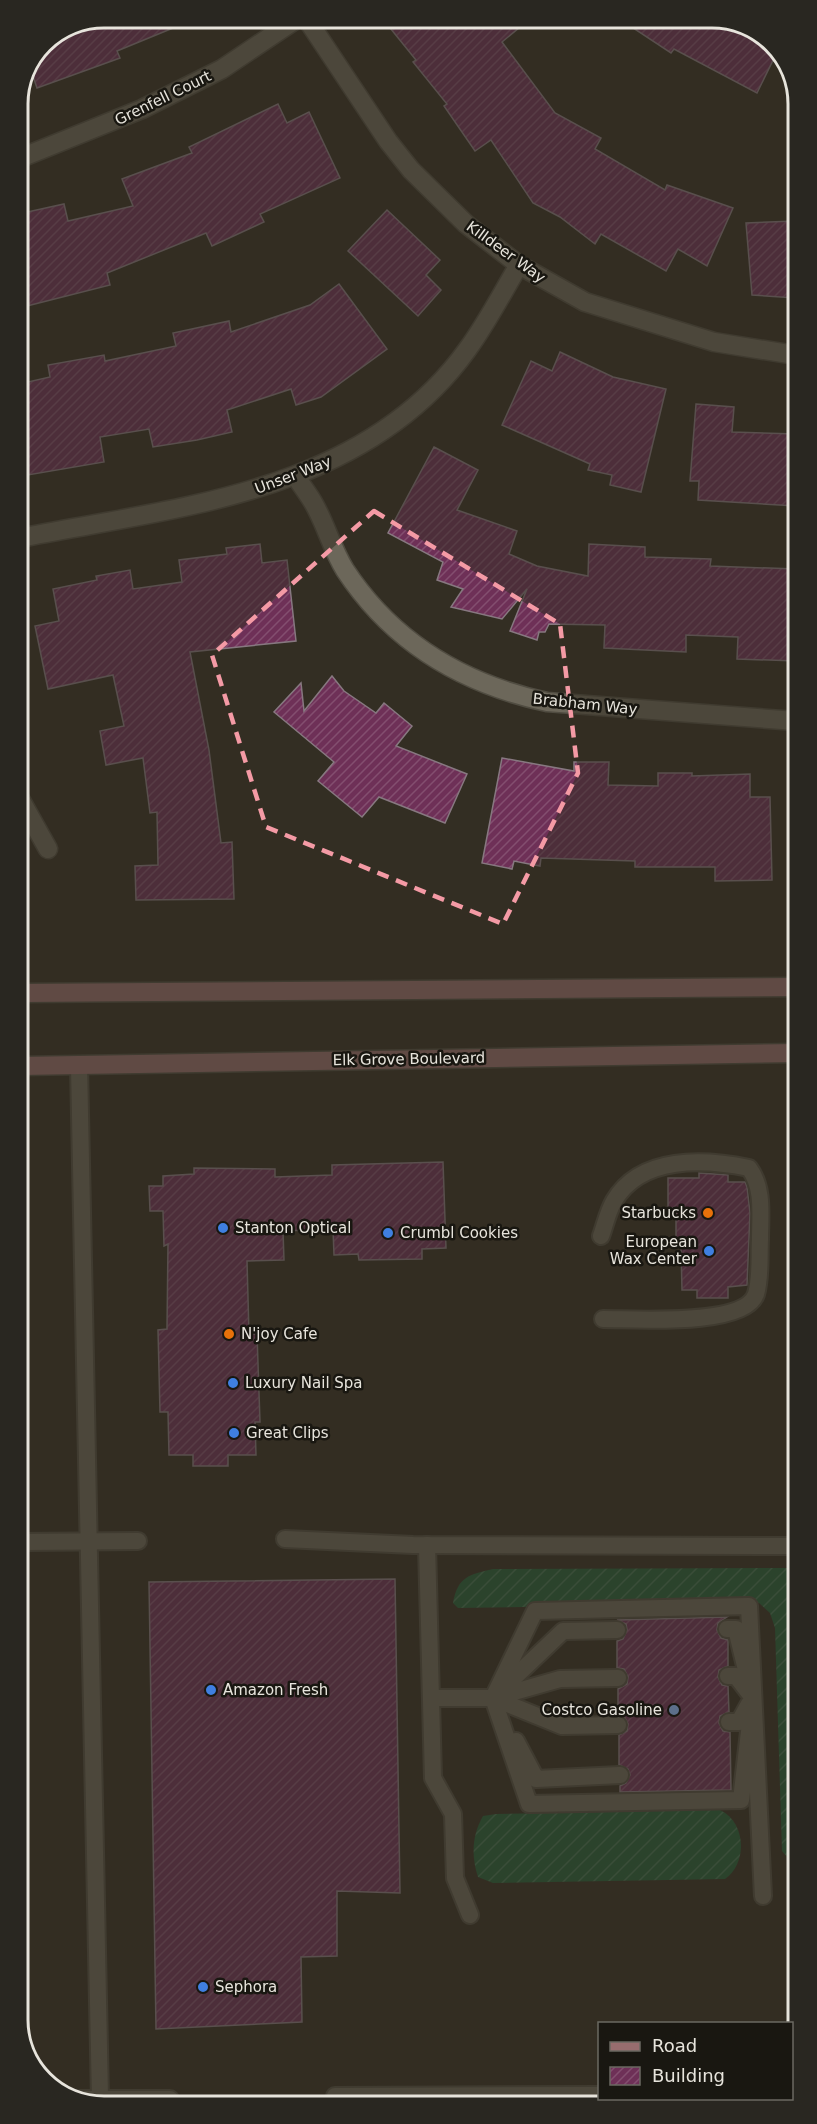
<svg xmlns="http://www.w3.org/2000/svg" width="817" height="2124" viewBox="0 0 817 2124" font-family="'DejaVu Sans',sans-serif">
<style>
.garden{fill:url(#garden-furrows)}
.building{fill:url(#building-hatch);stroke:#877880;stroke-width:1.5}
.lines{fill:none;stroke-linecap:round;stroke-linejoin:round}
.lane-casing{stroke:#504c41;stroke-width:20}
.street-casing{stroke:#504c41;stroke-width:21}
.secondary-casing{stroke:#504c41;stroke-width:21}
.lane{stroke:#6c675a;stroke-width:16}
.street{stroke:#6c675a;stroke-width:18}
.secondary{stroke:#976d6e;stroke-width:18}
.marked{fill:none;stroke:#f49aa5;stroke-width:4.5;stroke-dasharray:12 8;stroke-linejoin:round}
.food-dot{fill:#e8710a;stroke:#191711;stroke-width:2}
.shop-dot{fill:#3f7fe0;stroke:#191711;stroke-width:2}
.service-dot{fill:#5c6f8a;stroke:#191711;stroke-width:2}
.labels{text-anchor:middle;stroke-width:5;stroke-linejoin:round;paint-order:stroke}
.street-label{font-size:15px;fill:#e7e4dc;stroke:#191711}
.poi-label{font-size:15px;fill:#e7e4dc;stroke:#191711;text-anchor:start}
.rim{fill:none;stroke:#e7e4dc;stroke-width:3}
</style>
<defs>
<pattern id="garden-furrows" width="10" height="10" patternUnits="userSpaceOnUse" patternTransform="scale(1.5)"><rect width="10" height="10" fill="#235d38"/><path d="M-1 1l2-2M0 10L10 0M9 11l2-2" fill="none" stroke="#437454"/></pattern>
<pattern id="building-hatch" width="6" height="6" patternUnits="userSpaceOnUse" patternTransform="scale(1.5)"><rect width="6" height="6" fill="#6e3057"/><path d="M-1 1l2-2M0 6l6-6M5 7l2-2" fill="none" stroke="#834e6f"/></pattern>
</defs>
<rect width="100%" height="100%" fill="#332e23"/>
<g class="garden">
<path d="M791,1568L798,1575L799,1857L788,1858L782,1851L775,1628L770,1613L759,1603L458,1608L453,1603C458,1576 469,1575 493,1569Z"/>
<path d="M720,1810C746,1822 748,1863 725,1879L493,1883L478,1877C471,1856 472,1835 483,1816L496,1814Z"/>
</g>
<g class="building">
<polygon points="105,18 195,19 117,51 120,58 37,88 31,70 44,43"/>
<polygon points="382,18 531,18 502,42 555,113 601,138 595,149 665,190 667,185 733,208 707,266 678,249 666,271 601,234 595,244 560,217 533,203 491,140 475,151 444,106 447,104 413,62 416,60"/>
<polygon points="618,18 718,18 765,36 777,52 757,93 674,49 671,53"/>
<polygon points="278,104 287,123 309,112 340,178 260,214 264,222 212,246 206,233 107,273 110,285 19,308 18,214 64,204 68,221 133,206 122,179 192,153 189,147"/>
<polygon points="387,210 440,260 426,275 441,290 418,316 348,251"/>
<polygon points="795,221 795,298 752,295 746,223"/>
<polygon points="339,284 387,349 321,397 296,405 291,389 227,410 232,432 197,440 153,447 149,429 100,437 104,462 22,476 19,461 19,384 50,377 48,365 104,355 105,361 176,346 173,333 229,321 231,332 310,305"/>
<polygon points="560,352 613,377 666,389 641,492 610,485 612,475 588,470 590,464 502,425 531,361 552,371"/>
<polygon points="696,404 734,407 732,432 795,434 796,506 698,500 699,481 690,481"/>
<polygon points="434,447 478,470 457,510 517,531 509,554 537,566 588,576 589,544 645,547 645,557 711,559 710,566 796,569 796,661 737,659 738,637 686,635 686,652 604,648 605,625 549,624 545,632 539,632 537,640 510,631 527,589 502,619 451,607 463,589 437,580 443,562 388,533"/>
<polygon points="260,544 262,563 287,560 296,641 190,652 209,750 221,843 232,842 234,899 136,900 135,866 158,865 157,812 150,813 143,758 106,765 100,731 124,726 113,675 48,689 35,626 59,621 53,589 97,580 96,576 130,570 133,589 182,582 179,560 227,554 226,548"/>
<polygon points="332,676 344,691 376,713 384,703 412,726 396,746 467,774 445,823 379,797 362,817 318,781 334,762 274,712 301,683 304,711"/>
<polygon points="502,758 574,771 574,762 609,762 608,785 658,786 658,773 692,773 692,776 750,774 750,797 770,797 772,880 715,881 715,867 635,867 635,861 541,858 540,866 514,861 512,869 482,863"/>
<polygon points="443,1162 446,1248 422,1249 422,1259 359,1260 358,1254 334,1255 333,1229 283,1231 284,1260 247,1261 249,1334 257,1334 260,1422 255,1422 256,1455 228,1455 228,1466 193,1466 193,1455 169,1455 168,1412 160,1412 158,1330 167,1329 168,1244 164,1246 163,1211 150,1211 149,1186 163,1186 163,1176 194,1174 194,1168 275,1169 275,1177 332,1175 332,1165"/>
<polygon points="699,1173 728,1175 728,1182 745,1182 747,1187 750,1213 747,1285 728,1287 728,1298 697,1298 697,1290 682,1290 681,1248 676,1246 676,1208 668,1208 668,1178 699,1178"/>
<polygon points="395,1579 400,1893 337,1891 337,1956 301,1957 302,2022 156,2029 149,1582"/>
<polygon points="727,1617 718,1623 717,1630 721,1638 728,1640 728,1666 719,1670 718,1677 722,1685 728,1686 729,1712 720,1716 719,1723 723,1731 730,1732 731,1790 620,1792 620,1786 626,1783 630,1775 628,1769 619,1765 619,1735 627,1731 628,1724 624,1716 618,1715 618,1689 627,1684 628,1677 624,1669 617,1668 617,1641 623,1639 627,1630 626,1624 617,1620"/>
</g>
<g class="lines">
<defs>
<g id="lane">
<polyline points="79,1065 100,2099"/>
<path d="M601,1236C605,1225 608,1211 614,1201C641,1155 705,1159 749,1168C764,1188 760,1215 760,1239C759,1256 761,1277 756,1294C745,1327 635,1319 603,1319"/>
<polyline points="285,1539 413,1545 798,1546"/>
<polyline points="21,1542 138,1541"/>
<polyline points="427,1545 433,1778 453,1814 455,1878 470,1915"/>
<polyline points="727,1629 736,1629 753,1698 741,1800 529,1804 493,1698 535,1611 749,1606 763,1896"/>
<polyline points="728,1676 736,1676 749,1693"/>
<polyline points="500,1691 563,1631 617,1630"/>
<polyline points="431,1698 493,1698 560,1679 618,1678"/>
<polyline points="493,1698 562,1726 618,1725"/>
<polyline points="729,1722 739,1722 749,1704"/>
<polyline points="516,1741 536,1779 620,1775"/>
<polyline points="335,2096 600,2095"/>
<polyline points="80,2099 170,2099"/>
</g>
<g id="street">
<polyline points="306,18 388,141 411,170 466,224 519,265 585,302 714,342 795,355"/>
<polyline points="18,159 142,109 222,69 298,18"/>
<path d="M296,477C302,486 309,495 314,504C326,525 332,549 345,570C393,643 463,684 547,702L796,721"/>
<path d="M19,538C178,507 364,493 467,350C487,323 502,293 519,265"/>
<polyline points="20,799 48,849"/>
</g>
<g id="secondary">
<polyline points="20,993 797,987"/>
<polyline points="20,1066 797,1053"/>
</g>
</defs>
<use href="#lane" class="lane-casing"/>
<use href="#street" class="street-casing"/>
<use href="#secondary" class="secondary-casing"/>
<use href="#lane" class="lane"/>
<use href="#street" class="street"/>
<use href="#secondary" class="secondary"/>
</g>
<path d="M0 0H817V2124H0ZM374,511L560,624L578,773L503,924L266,827L212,655Z" fill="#332e23" fill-opacity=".55" fill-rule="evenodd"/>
<path class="marked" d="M374,511L560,624L578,773L503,924L266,827L212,655Z"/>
<g class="food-dot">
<circle cx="708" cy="1213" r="6"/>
<circle cx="229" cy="1334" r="6"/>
</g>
<g class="shop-dot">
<circle cx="223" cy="1228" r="6"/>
<circle cx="388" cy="1233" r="6"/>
<circle cx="709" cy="1251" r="6"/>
<circle cx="233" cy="1383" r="6"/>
<circle cx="234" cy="1433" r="6"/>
<circle cx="211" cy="1690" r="6"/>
<circle cx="203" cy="1987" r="6"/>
</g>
<circle class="service-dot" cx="674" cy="1710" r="6"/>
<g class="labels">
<g class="street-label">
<text transform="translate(163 98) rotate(-26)" y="5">Grenfell Court</text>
<text transform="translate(506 252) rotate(36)" y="5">Killdeer Way</text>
<text transform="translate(293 475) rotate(-21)" y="5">Unser Way</text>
<text transform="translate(585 704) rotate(6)" y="5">Brabham Way</text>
<text transform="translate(409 1059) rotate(-1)" y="5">Elk Grove Boulevard</text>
</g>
<g class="poi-label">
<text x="696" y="1218" text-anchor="end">Starbucks</text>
<text x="235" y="1233">Stanton Optical</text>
<text x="400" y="1238">Crumbl Cookies</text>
<text x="697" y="1247" text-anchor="end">European<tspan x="697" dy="17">Wax Center</tspan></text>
<text x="241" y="1339">N'joy Cafe</text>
<text x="245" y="1388">Luxury Nail Spa</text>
<text x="246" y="1438">Great Clips</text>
<text x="223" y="1695">Amazon Fresh</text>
<text x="662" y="1715" text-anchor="end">Costco Gasoline</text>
<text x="215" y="1992">Sephora</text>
</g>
</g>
<path d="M0 0H817V2124H0ZM104 28H712A76 76 0 0 1 788 104V2020A76 76 0 0 1 712 2096H104A76 76 0 0 1 28 2020V104A76 76 0 0 1 104 28Z" fill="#292721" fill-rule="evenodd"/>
<path class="rim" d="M104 28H712A76 76 0 0 1 788 104V2020A76 76 0 0 1 712 2096H104A76 76 0 0 1 28 2020V104A76 76 0 0 1 104 28Z"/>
<rect x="598" y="2022" width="195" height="78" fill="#191711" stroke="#6b6962" stroke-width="1.5"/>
<rect x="610" y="2042" width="30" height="9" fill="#976d6e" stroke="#6b6962" stroke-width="1.5"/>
<text x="652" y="2052" font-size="18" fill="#e7e4dc">Road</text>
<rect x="610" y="2067" width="30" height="18" fill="url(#building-hatch)" stroke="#6b6962" stroke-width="1.5"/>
<text x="652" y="2082" font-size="18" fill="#e7e4dc">Building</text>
</svg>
